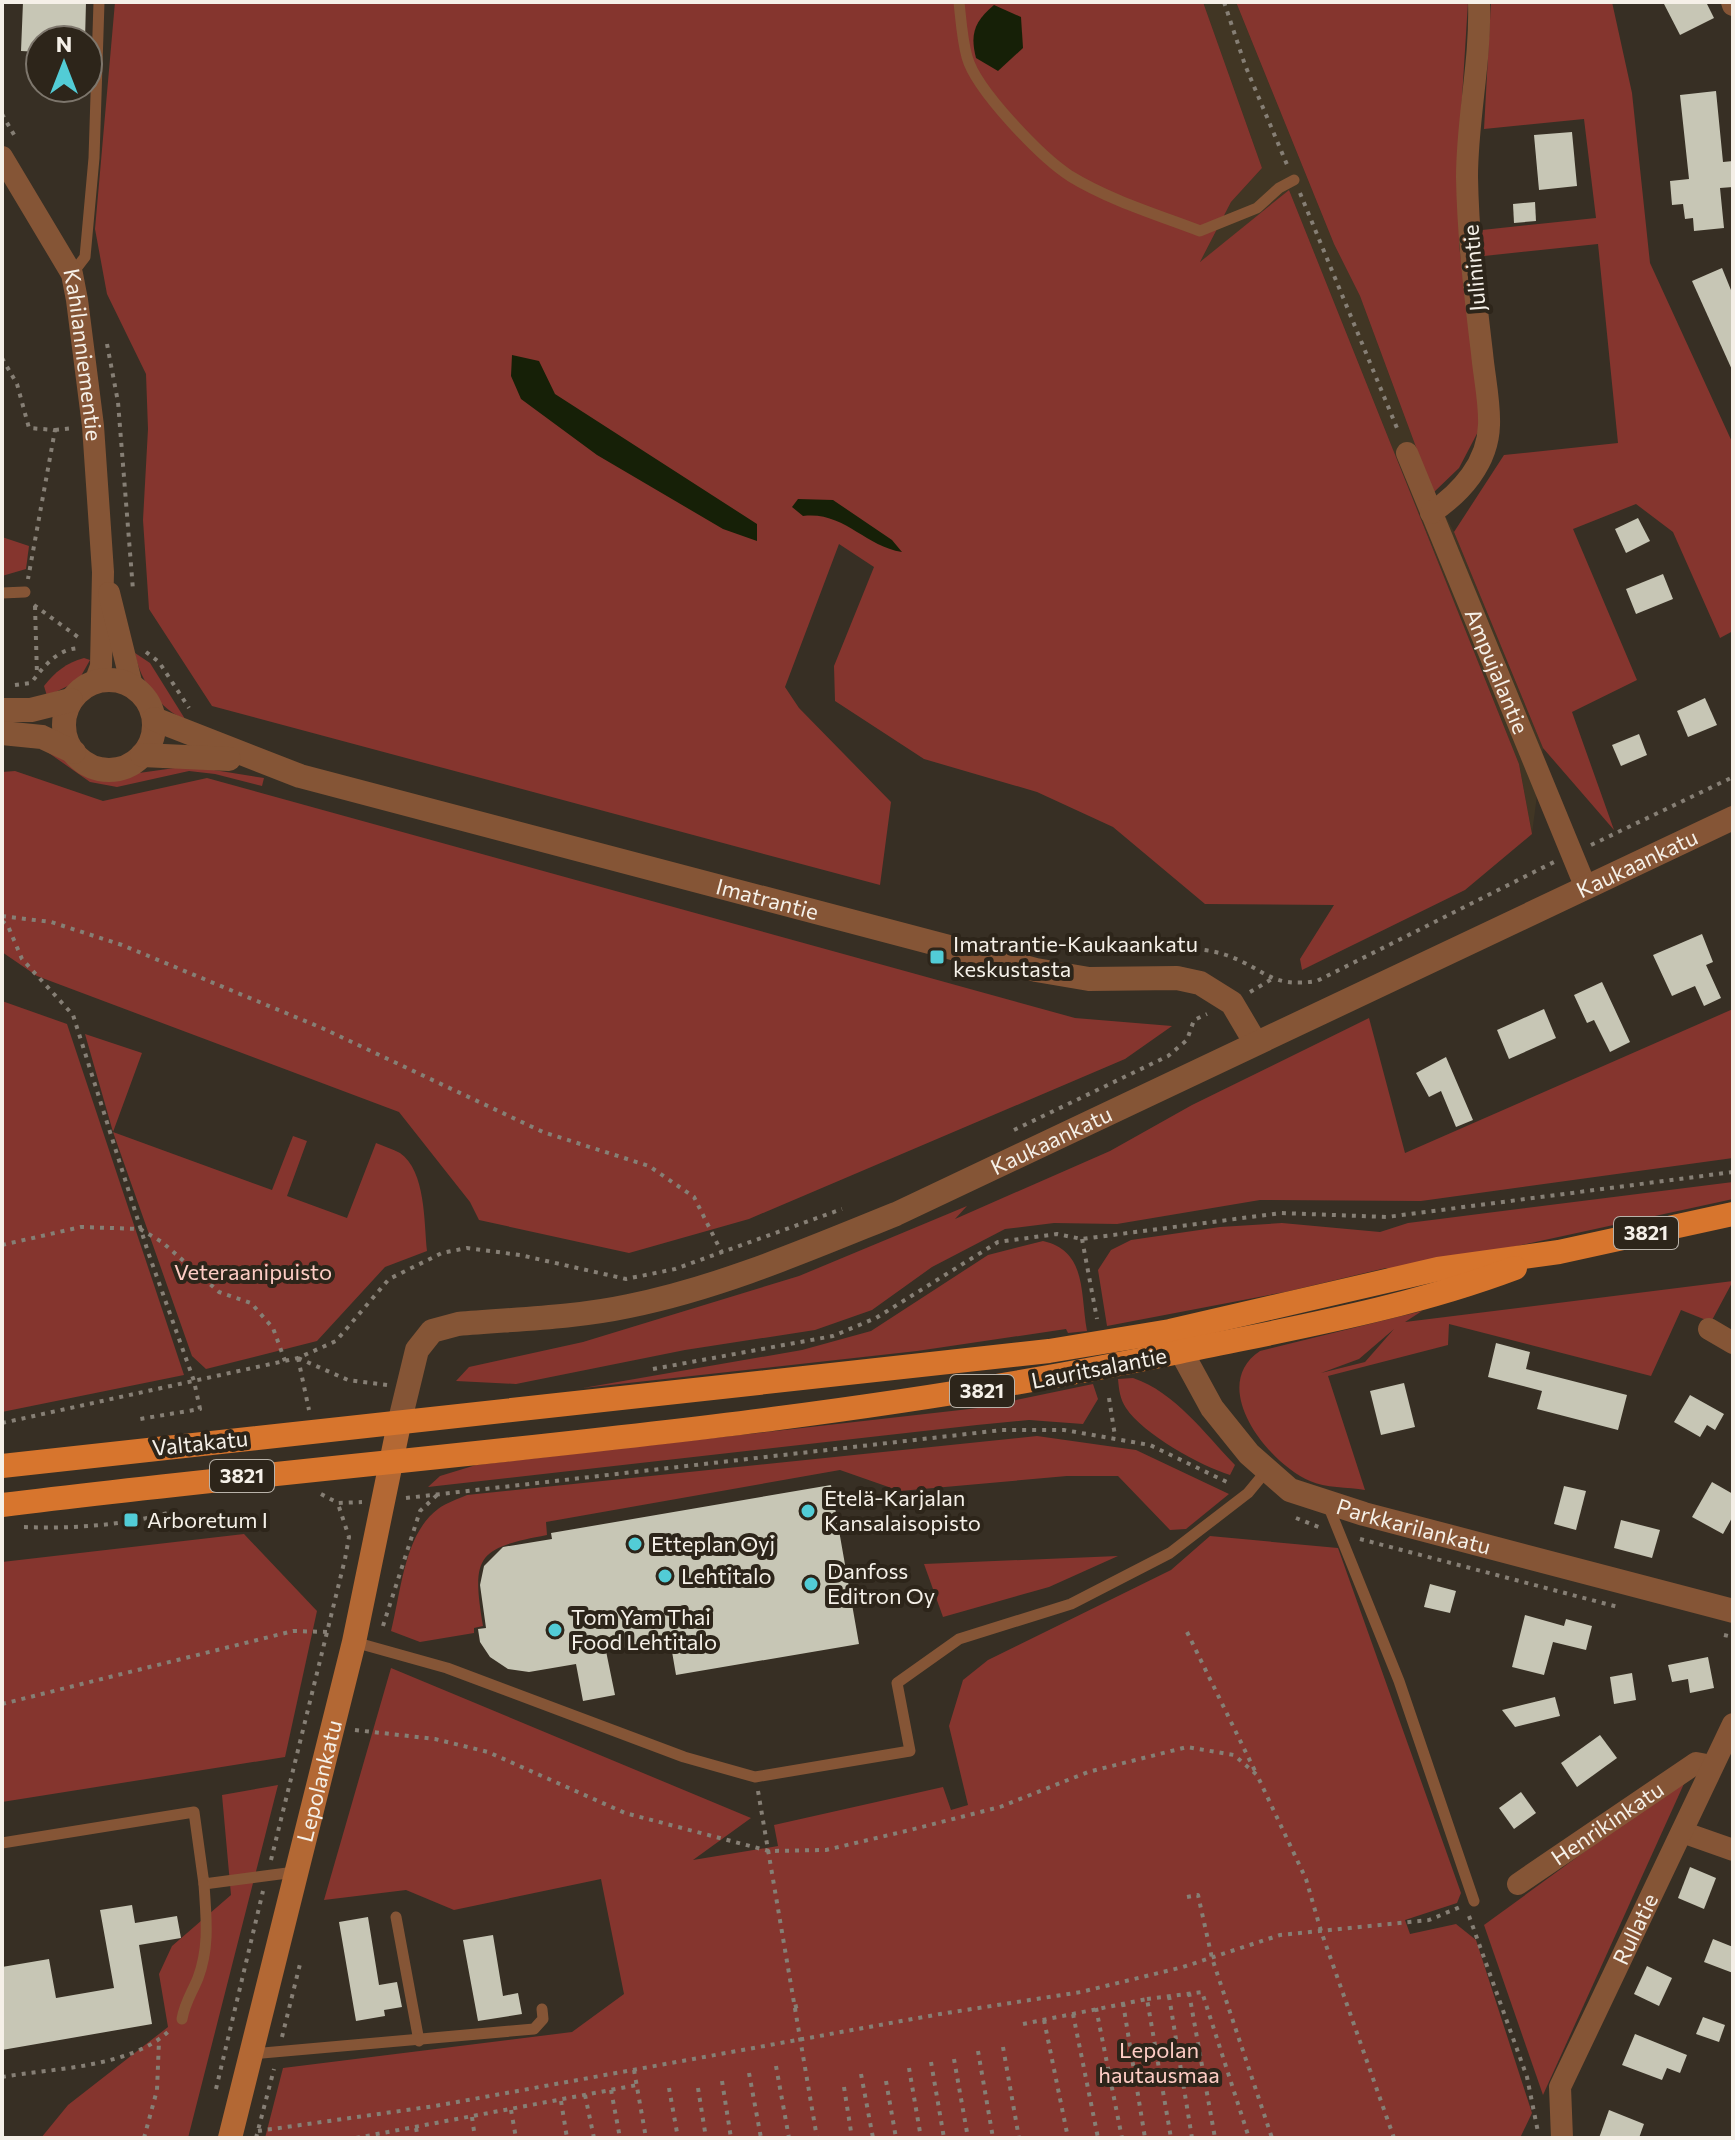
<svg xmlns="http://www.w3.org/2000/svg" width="1735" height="2140" viewBox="0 0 1735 2140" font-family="Commissioner,sans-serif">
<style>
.built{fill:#413624}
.green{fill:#85352e;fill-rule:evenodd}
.water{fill:#162007}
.building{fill:#c7c6b5}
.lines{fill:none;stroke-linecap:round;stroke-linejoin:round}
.path{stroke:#867f75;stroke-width:4;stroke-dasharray:4 6;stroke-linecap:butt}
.service{stroke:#855536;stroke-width:11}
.minor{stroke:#855536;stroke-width:22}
.tertiary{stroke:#855536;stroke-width:24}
.secondary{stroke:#b36834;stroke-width:24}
.primary{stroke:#d7752d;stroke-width:24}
.poi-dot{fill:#52ccd6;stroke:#2d251a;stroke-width:3}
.labels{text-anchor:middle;stroke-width:8;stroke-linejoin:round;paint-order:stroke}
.shield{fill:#2d251a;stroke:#b9b3aa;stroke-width:2}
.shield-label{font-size:20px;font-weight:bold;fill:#f5f0e8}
.street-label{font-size:22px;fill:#f5f0e8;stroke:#2d251a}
.poi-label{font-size:22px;fill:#f5f0e8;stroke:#2d251a;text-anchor:start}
.park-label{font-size:22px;fill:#fecdc5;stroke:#2d251a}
</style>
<rect width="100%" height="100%" fill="#372f24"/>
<polygon class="built" points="1203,2 1236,2 1334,244 1360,296 1433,493 1454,532 1543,748 1532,834 1519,764 1289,190 1199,264 1231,202 1262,168"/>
<g class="green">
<polygon points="115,2 1203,2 1262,168 1231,202 1200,262 1289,190 1519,764 1532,834 1465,890 1302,970 1300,959 1334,905 1205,904 1113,827 1037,792 924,759 835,701 834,666 874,567 839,544 785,687 799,708 891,802 880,885 212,706 149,609 143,520 148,429 146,374 107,294 95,229"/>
<polygon points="1236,2 1468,2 1460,130 1459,244 1481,426 1459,468 1433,493 1360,296 1334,244"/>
<polygon points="1491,2 1612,2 1632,93 1650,263 1733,444 1733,631 1720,638 1673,532 1636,504 1573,529 1637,680 1572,712 1614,830 1543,748 1454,532 1504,455 1618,443 1598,244 1484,256 1482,230 1596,218 1584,119 1484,129"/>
<polygon points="2,537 29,546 26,569 2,576"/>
<path d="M135,653L150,663L185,719C161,711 139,679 135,653Z"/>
<path d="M84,658L90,660L81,676L70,685L47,696L44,686C55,672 66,663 84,658Z"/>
<path d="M46,751C67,758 81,774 103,778L189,766L264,778L262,786L215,774L189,771L117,787L90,782Z"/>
<polygon points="15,771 103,801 207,778 1075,1018 1172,1026 1125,1059 749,1219 629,1253 479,1220 470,1202 399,1112 37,976 2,952 2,772"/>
<polygon points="2,1001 67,1024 184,1375 2,1412"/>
<polygon points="1733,1009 1733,1158 1421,1201 1260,1200 1117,1224 1054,1223 1005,1229 932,1267 872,1310 815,1330 685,1350 516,1384 456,1381 469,1367 583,1342 799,1276 967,1206 955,1219 1110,1151 1192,1105 1369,1018 1405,1153"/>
<path d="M85,1034L142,1053L113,1132L272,1190L293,1136L307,1141L287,1196L347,1218L376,1143C383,1146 393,1149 400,1153C426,1171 424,1223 427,1251L385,1267L317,1341L206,1369L192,1356L113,1132Z"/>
<polygon points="1733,1182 1733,1199 1397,1272 1386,1268 1285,1292 1107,1326 1098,1270 1111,1250 1131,1240 1220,1227 1282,1223 1380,1232 1408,1223"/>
<path d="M1043,1241C1087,1251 1080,1292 1087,1331L1068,1333L1066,1329L917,1351L583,1388L802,1350L871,1331L988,1255Z"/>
<path d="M1733,1281L1711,1322L1681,1310L1651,1376L1449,1324L1448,1345L1328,1376L1365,1490C1348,1487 1325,1488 1310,1481C1268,1463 1207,1386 1260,1351L1422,1311L1405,1322ZM1394,1329L1365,1362L1321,1373L1359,1359Z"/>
<path d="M1133,1378C1175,1392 1205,1434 1235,1465L1230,1475C1201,1466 1143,1434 1126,1408C1120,1399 1119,1390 1118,1379Z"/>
<polygon points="1093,1384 1098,1399 1083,1424 1029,1420 977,1425 428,1487 440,1476 476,1465 978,1408"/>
<path d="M1037,1436L1136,1450L1229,1494L1186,1529L1170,1530L1118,1476H1067L900,1491L840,1470L546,1522L547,1535C478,1548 471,1555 483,1626L474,1628V1633L420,1642L391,1631C401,1593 404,1534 438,1509C446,1503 458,1499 467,1495Z"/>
<polygon points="244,1534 317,1611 285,1757 2,1802 2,1562"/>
<polygon points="1210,1536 1338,1548 1461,1893 1457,1903 1405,1920 1410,1934 1456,1924 1476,1940 1532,2113 1520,2138 265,2138 283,2068 572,2032 624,1994 601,1879 454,1910 406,1890 324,1900 391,1668 751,1818 693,1860 778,1846 774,1825 943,1787 951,1810 968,1805 949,1726 963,1680 988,1660 1171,1570"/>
<polygon points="1118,1556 1049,1587 943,1617 924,1564"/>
<polygon points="1687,1777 1543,2095 1484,1925"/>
<polygon points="278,1785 188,2138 41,2138 68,2105 168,2027 159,1974 172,1946 231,1895 222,1795"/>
</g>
<g class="water">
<path d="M994,5L1021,17L1023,48L998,71L976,58C970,34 974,22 994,5Z"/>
<polygon points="512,355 539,361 555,394 757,524 757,541 723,529 597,455 521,399 511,376"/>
<path d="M798,499L833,500L892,540L902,552C864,546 844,511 803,516L792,507Z"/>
</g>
<g class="building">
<polygon points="23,2 86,2 85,40 40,40 40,52 21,51"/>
<polygon points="1663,2 1706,2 1714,18 1680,35"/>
<polygon points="1716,91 1723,162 1733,161 1733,187 1720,188 1724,228 1694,231 1693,218 1685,219 1683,204 1672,205 1670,181 1689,179 1680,95"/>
<polygon points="1572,132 1577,186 1539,190 1534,135"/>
<polygon points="1535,202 1536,221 1514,223 1513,204"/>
<polygon points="1722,268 1733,295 1733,372 1692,281"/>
<polygon points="1638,518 1650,541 1626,553 1615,529"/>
<polygon points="1663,574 1673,599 1636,614 1626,589"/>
<polygon points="1705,698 1717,725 1688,737 1677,711"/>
<polygon points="1639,734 1647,755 1621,766 1612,745"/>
<polygon points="1702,934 1713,962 1706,965 1721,998 1704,1006 1695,986 1672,996 1653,955"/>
<polygon points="1602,982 1630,1042 1610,1052 1594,1020 1587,1023 1574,995"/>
<polygon points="1544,1009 1556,1038 1509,1059 1497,1030"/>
<polygon points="1446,1057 1473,1120 1456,1127 1441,1091 1429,1097 1416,1073"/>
<polygon points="1496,1343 1530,1352 1526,1369 1627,1395 1618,1430 1537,1409 1542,1391 1488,1377"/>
<polygon points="1404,1383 1415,1427 1381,1435 1370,1391"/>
<polygon points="1690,1395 1724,1414 1715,1430 1707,1425 1700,1437 1674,1422"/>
<polygon points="1712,1482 1733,1494 1733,1516 1723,1534 1692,1517"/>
<polygon points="831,1485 859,1644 676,1675 670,1640 606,1651 615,1695 583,1701 576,1664 529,1672 508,1669 490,1657 480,1642 478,1629 486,1628 480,1585 484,1566 503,1547 552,1539 551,1533"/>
<polygon points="1564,1486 1586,1491 1576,1530 1554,1524"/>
<polygon points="1621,1520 1660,1530 1652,1558 1614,1548"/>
<polygon points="1430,1584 1456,1591 1450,1613 1424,1607"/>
<polygon points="1525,1615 1564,1626 1566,1619 1592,1626 1586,1650 1553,1642 1544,1675 1512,1667"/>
<polygon points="1708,1657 1714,1688 1690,1693 1688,1679 1672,1682 1668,1665"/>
<polygon points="1632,1673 1636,1700 1614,1704 1610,1677"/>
<polygon points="1555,1697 1560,1716 1515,1727 1502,1710"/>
<polygon points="1600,1735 1617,1758 1577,1787 1561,1763"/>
<polygon points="1521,1792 1536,1813 1514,1829 1499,1808"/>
<polygon points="1690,1867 1716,1878 1704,1909 1678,1898"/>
<polygon points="132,1905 135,1923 177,1916 181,1938 139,1945 152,2024 2,2050 2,1967 49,1959 56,1998 114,1988 100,1910"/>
<polygon points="368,1917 379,1985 397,1982 402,2007 384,2010 385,2016 356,2021 339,1922"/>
<polygon points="493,1935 503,1996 518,1993 522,2014 478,2021 463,1940"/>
<polygon points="1713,1939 1733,1947 1733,1973 1704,1962"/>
<polygon points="1647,1966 1672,1978 1659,2006 1634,1994"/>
<polygon points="1703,2017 1725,2025 1719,2042 1696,2034"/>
<polygon points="1635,2034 1687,2055 1680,2073 1667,2068 1662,2080 1622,2065"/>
<polygon points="1609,2110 1644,2124 1639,2138 1599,2138"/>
</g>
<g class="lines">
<g class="path">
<polyline points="1224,2 1245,65 1288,167"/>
<polyline points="2,114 17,140"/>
<polyline points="1300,193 1399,433"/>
<polyline points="107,344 118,402 133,590"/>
<polyline points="2,358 17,384 29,428 55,430 28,579"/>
<polyline points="55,430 73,428"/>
<polyline points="34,605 82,640"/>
<polyline points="35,606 37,675"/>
<polyline points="146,652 159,662 189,708"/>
<path d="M15,685L31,683C45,665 57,649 80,648"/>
<polyline points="1591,845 1733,777"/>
<polyline points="2,916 51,922 122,945 322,1028 543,1132 649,1166 694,1197 722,1253"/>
<polyline points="2,921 8,926 22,959 73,1015 148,1252 194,1381 200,1409 140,1419"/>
<path d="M1135,954C1165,948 1199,945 1229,956C1268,971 1271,988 1317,981L1554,862"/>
<polyline points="1250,992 1272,979"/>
<polyline points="1014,1130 1168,1056 1187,1040 1194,1020 1207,1014"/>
<polyline points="1082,1239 1097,1319"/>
<polyline points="2,1245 81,1227 140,1229 162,1242 219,1292 251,1303 273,1328 285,1361"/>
<polyline points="298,1358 348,1380 387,1385"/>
<polyline points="298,1358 309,1410"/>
<polyline points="653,1369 833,1336 876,1318 998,1242 1057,1234 1082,1239 1281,1213 1387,1217 1733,1172"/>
<polyline points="1109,1398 1115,1436"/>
<polyline points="2,1423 298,1358 336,1341 389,1279 442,1253 467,1248 520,1255 626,1279 675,1269 842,1209"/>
<polyline points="321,1494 338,1503 362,1502"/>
<polyline points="406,1498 1002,1430 1064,1430 1150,1445 1231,1484"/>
<polyline points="1296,1518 1321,1528"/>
<path d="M24,1527C75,1529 129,1525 178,1510"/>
<polyline points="1360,1539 1618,1607"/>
<polyline points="383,1626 420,1511 437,1495"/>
<polyline points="1187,1632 1256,1773"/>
<polyline points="1724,1635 1733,1637"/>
<polyline points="2,1704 293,1631 329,1632"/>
<polyline points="355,1730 435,1739 488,1752 625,1813 769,1851 826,1850 910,1830 1000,1807 1088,1772 1187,1747 1234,1755 1257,1775 1306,1879 1321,1931 1394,2138"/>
<polyline points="758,1791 817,2138"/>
<polyline points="271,1860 345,1559 349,1537 338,1504"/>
<polyline points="1187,1897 1198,1895 1212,1958 1272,2138"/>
<polyline points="1469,1916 1527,2077 1538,2132"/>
<polyline points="1189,1993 1215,2138"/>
<polyline points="1169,1996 1192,2138"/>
<polyline points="1147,1999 1202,1992 1249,2138"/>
<polyline points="1123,2003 1145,2138"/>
<polyline points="794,2007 802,2005"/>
<polyline points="1096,2008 1122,2138"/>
<polyline points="1073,2014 1098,2138"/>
<polyline points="1044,2020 1068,2138"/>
<polyline points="1023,2024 1147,1999 1171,2138"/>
<polyline points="282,2037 300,1964"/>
<polyline points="1003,2047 1019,2138"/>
<polyline points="978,2051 993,2138"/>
<polyline points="954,2059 968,2138"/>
<polyline points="931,2062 944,2138"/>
<polyline points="776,2066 789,2138"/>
<polyline points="909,2068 921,2138"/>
<polyline points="634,2070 646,2138"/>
<polyline points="749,2073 761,2138"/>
<polyline points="861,2074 873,2138"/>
<path d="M2,2077C54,2068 131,2068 170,2030"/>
<polyline points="722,2081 731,2138"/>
<polyline points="886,2081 896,2138"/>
<polyline points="844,2087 852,2138"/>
<polyline points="669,2088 678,2138"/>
<polyline points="698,2088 706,2138"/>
<polyline points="216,2089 263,1891"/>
<polyline points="611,2090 620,2138"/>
<polyline points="585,2095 594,2138"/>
<polyline points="561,2101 567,2138"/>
<polyline points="511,2110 516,2138"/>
<polyline points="472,2117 475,2138"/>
<polyline points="416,2128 418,2138"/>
<polyline points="258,2131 435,2106 940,2014 1081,1992 1183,1967 1280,1935 1429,1920 1460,1907"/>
<polyline points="144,2138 157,2090 159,2041"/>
<polyline points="256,2138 274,2069"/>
<polyline points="356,2138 637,2085"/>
</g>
<g class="service">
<path d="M959,2C961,20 962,39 967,57C976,90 1041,157 1070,176C1109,200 1158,215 1200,231L1257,208L1279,188L1294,180"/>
<polyline points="72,274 85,257 94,158 99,2"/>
<polyline points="2,593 25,592"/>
<polyline points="1328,1505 1399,1681 1474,1901"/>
<polyline points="354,1642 447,1668 684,1757 755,1777 910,1751 897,1683 959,1639 1071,1604 1170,1553 1248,1493 1267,1470"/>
<polyline points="2,1843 194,1812 204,1884 295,1872"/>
<polyline points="396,1917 419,2041"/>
<path d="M182,2019C185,2002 192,1993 198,1978C210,1946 206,1917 204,1884"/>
<polyline points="251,2054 534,2029 543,2019 542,2009"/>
</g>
<g class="minor">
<polyline points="1732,2 1733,5"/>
<path id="s1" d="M2,157L72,274L77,300L93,426L103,572L101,666L95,682"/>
<path id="s2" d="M1407,453L1586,888"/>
<path d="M1431,513C1461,493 1488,463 1489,425C1490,402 1484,376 1482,353C1475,295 1468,236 1467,177C1467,119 1481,61 1479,2"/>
<polyline points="109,593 132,686"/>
<polyline points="1709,1329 1733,1343"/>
<polyline points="1682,1832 1733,1850"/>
<path id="s3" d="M1518,1884L1696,1763L1712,1766"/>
<path id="s4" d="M1562,2138L1560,2087L1733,1724"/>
</g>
<g class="tertiary">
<circle cx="109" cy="725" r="45"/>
<polyline points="2,710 31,710 71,700"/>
<path id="s5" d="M154,719L300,776L1036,970L1089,979L1177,978L1200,983L1232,1003L1255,1042"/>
<polyline points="2,733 42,737 74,752"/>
<polyline points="142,755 229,759"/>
<path id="s6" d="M1171,1333L1212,1408L1249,1454L1290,1490L1364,1514L1733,1611"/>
<path id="s7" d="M399,1424L417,1350L432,1331L458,1324C515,1319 573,1318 629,1306C722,1287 809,1249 896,1214L1733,818"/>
</g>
<path class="secondary" id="s8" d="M230,2138L354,1642L399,1424"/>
<g class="primary">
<polyline points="2,1466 1049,1351 1170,1331 1438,1269 1559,1252 1733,1214"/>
<path d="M2,1505C395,1456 791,1433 1179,1352C1293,1328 1406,1309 1515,1268"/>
</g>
</g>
<g class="poi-dot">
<rect x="929" y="949" width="16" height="16" rx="4"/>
<circle cx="808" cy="1511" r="8"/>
<rect x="123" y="1512" width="16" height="16" rx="4"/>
<circle cx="635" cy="1544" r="8"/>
<circle cx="665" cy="1576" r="8"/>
<circle cx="811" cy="1584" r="8"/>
<circle cx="555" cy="1630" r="8"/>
</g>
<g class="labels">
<g class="shield">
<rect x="1614" y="1217" width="64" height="32" rx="6"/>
<rect x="950" y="1375" width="64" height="32" rx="6"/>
<rect x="210" y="1460" width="64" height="32" rx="6"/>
</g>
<g class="shield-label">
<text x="1646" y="1240">3821</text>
<text x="982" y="1398">3821</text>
<text x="242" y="1483">3821</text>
</g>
<g class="street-label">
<text transform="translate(1474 268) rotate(-95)" y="8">Julinintie</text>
<text dy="8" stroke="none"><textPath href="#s1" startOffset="218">Kahilanniementie</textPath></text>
<text dy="8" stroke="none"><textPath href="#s2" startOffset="236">Ampujalantie</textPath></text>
<text dy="8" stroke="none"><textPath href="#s7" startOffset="1402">Kaukaankatu</textPath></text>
<text dy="8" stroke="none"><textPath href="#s5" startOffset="640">Imatrantie</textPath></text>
<text dy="8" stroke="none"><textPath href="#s7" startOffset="754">Kaukaankatu</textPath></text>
<text transform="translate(1099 1368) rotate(-11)" y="8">Lauritsalantie</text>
<text transform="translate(200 1443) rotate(-6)" y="8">Valtakatu</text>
<text dy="8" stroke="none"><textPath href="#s6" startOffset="328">Parkkarilankatu</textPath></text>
<text dy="8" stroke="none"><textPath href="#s8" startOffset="368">Lepolankatu</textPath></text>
<text dy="8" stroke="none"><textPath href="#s3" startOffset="108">Henrikinkatu</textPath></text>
<text dy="8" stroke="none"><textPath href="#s4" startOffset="226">Rullatie</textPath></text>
</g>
<g class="poi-label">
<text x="953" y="952">Imatrantie-Kaukaankatu<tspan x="953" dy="25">keskustasta</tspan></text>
<text x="824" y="1506">Etelä-Karjalan<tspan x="824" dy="25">Kansalaisopisto</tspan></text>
<text x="147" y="1528">Arboretum I</text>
<text x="651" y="1552">Etteplan Oyj</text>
<text x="827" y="1579">Danfoss<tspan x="827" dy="25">Editron Oy</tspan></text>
<text x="681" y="1584">Lehtitalo</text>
<text x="571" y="1625">Tom Yam Thai<tspan x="571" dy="25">Food Lehtitalo</tspan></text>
</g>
<g class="park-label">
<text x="253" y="1280">Veteraanipuisto</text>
<text x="1159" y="2058">Lepolan<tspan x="1159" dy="25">hautausmaa</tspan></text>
</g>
</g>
<rect width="1735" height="2140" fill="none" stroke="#f5f0e8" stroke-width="8"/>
<g transform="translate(64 64)"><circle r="38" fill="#2d251a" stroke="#7d766c" stroke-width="2"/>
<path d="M0-6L14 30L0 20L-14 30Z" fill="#52ccd6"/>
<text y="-12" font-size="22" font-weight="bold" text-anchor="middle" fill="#f5f0e8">N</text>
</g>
</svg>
